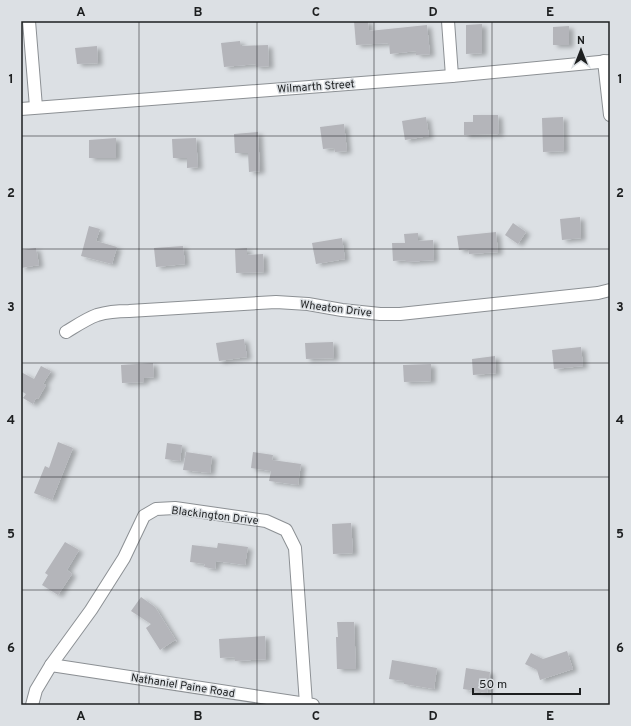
<svg xmlns="http://www.w3.org/2000/svg" width="631" height="726" viewBox="0 0 631 726" font-family="Overpass,sans-serif">
<style>
.building{fill:#b4b5ba;filter:url(#shadow)}
.lines{fill:none;stroke-linecap:round;stroke-linejoin:round}
.street-casing{stroke:#8c9094;stroke-width:14}
.street{stroke:#fff;stroke-width:12}
.grid{fill:none;stroke:#1d1f20;stroke-width:1;stroke-opacity:0.55}
.labels{text-anchor:middle;stroke-width:3;stroke-linejoin:round;paint-order:stroke}
.street-label{font-size:11px;fill:#1d1f20;stroke:#dce0e4}
.neatline{fill:none;stroke:#1d1f20;stroke-width:1.5}
.grid-label{font-size:13px;text-anchor:middle;font-weight:bold;fill:#1d1f20}
</style>
<defs>
<filter id="shadow"><feDropShadow dx="4.5" dy="2.5" stdDeviation="2" flood-color="#0004"/></filter>
</defs>
<rect width="100%" height="100%" fill="#dce0e4"/>
<g class="building">
<polygon points="354,21 368,21 369,31 427,25 430,54 416,55 416,51 390,54 389,43 356,45"/>
<polygon points="482,24 482,53 466,54 466,25"/>
<polygon points="569,26 569,45 553,45 553,27"/>
<polygon points="240,41 241,46 268,45 269,66 256,67 256,64 224,67 221,43"/>
<polygon points="97,46 98,63 77,64 75,48"/>
<polygon points="473,115 498,115 499,134 464,135 464,122 473,122"/>
<polygon points="426,117 429,136 405,140 402,121"/>
<polygon points="563,117 564,151 543,152 542,118"/>
<polygon points="344,124 347,151 335,152 334,148 323,149 320,127"/>
<polygon points="258,132 260,171 249,172 248,153 235,153 234,134"/>
<polygon points="116,138 116,158 89,158 89,140"/>
<polygon points="196,138 198,167 187,168 187,158 173,158 172,139"/>
<polygon points="580,217 581,238 562,240 560,219"/>
<polygon points="513,223 526,232 518,244 505,235"/>
<polygon points="89,226 100,229 96,241 117,247 112,264 81,256"/>
<polygon points="496,232 498,252 469,254 468,249 459,250 457,236"/>
<polygon points="418,233 418,241 433,240 434,260 406,262 406,260 393,261 392,243 405,243 404,234"/>
<polygon points="342,238 345,259 316,264 312,243"/>
<polygon points="183,246 185,264 156,267 154,248"/>
<polygon points="36,248 39,265 21,268 21,250"/>
<polygon points="247,248 247,255 263,254 264,272 236,273 235,249"/>
<polygon points="244,339 247,357 219,361 216,343"/>
<polygon points="333,342 334,358 306,359 305,343"/>
<polygon points="581,347 583,366 554,369 552,350"/>
<polygon points="495,356 496,373 473,375 472,359"/>
<polygon points="153,363 154,377 144,378 144,382 122,383 121,365"/>
<polygon points="431,364 431,381 404,382 403,365"/>
<polygon points="41,366 51,371 43,384 46,385 38,399 36,398 33,404 23,398 26,394 21,391 21,372 34,379"/>
<polygon points="58,442 73,448 52,500 34,493 45,466 49,468"/>
<polygon points="167,443 182,445 180,461 165,459"/>
<polygon points="186,452 212,456 210,473 183,470"/>
<polygon points="253,452 273,455 272,460 301,464 298,485 269,481 271,471 251,468"/>
<polygon points="351,523 353,553 333,554 332,524"/>
<polygon points="65,542 79,550 67,570 72,574 58,595 42,585 48,575 45,573"/>
<polygon points="218,543 248,547 245,565 216,561 215,569 204,567 205,564 190,562 192,545 217,548"/>
<polygon points="141,597 155,607 177,642 175,640 160,650 146,628 151,624 131,611"/>
<polygon points="337,622 354,622 356,669 337,669 336,637 338,637"/>
<polygon points="265,636 266,659 235,661 235,657 220,658 219,639"/>
<polygon points="567,651 573,669 540,680 537,670 525,664 531,653 543,659"/>
<polygon points="392,660 437,668 434,689 404,684 404,681 389,679"/>
<polygon points="466,668 490,672 487,693 463,689"/>
</g>
<g class="lines">
<defs>
<g id="street">
<polyline points="29,21 36,107"/>
<polyline points="448,21 452,76"/>
<polyline points="604,61 610,115"/>
<polyline points="21,109 452,76 610,61"/>
<path d="M66,332C76,326 86,319 97,315C107,312 118,311 129,311L276,302L308,304L342,310L380,314H400L598,293L610,290"/>
<polyline points="51,665 313,705"/>
<polyline points="32,705 36,690 51,665 91,610 124,558 144,516 156,509 175,508 266,521 286,530 295,548 306,704"/>
</g>
</defs>
<use href="#street" class="street-casing"/>
<use href="#street" class="street"/>
</g>
<path class="grid" d="M139,21V705M257,21V705M374,21V705M492,21V705M21,136H610M21,249H610M21,363H610M21,477H610M21,590H610"/>
<g class="labels">
<g class="street-label">
<text transform="translate(316 86) rotate(-4)" y="4">Wilmarth Street</text>
<text transform="translate(336 308) rotate(7)" y="4">Wheaton Drive</text>
<text transform="translate(215 515) rotate(7)" y="4">Blackington Drive</text>
<text transform="translate(183 685) rotate(9)" y="4">Nathaniel Paine Road</text>
</g>
</g>
<rect width="631" height="726" fill="none" stroke="#dce0e4" stroke-width="44"/>
<g transform="translate(581 50)" stroke="#dce0e4" stroke-width="3" paint-order="stroke">
<path d="M0-3L7 15L0 10L-7 15Z" fill="#1d1f20"/>
<text y="-6" font-size="11" font-weight="bold" text-anchor="middle" fill="#1d1f20">N</text>
</g>
<path d="M473 688v6h107v-6" fill="none" stroke="#1d1f20" stroke-width="2"/>
<text x="479" y="688" font-size="12" fill="#1d1f20" stroke="#dce0e4" stroke-width="3" paint-order="stroke">50 m</text>
<rect x="22" y="22" width="587" height="682" class="neatline"/>
<g class="grid-label">
<text x="81" y="16">A</text>
<text x="198" y="16">B</text>
<text x="316" y="16">C</text>
<text x="433" y="16">D</text>
<text x="550" y="16">E</text>
<text x="11" y="83">1</text>
<text x="620" y="83">1</text>
<text x="11" y="197">2</text>
<text x="620" y="197">2</text>
<text x="11" y="311">3</text>
<text x="620" y="311">3</text>
<text x="11" y="424">4</text>
<text x="620" y="424">4</text>
<text x="11" y="538">5</text>
<text x="620" y="538">5</text>
<text x="11" y="652">6</text>
<text x="620" y="652">6</text>
<text x="81" y="720">A</text>
<text x="198" y="720">B</text>
<text x="316" y="720">C</text>
<text x="433" y="720">D</text>
<text x="550" y="720">E</text>
</g>
</svg>
